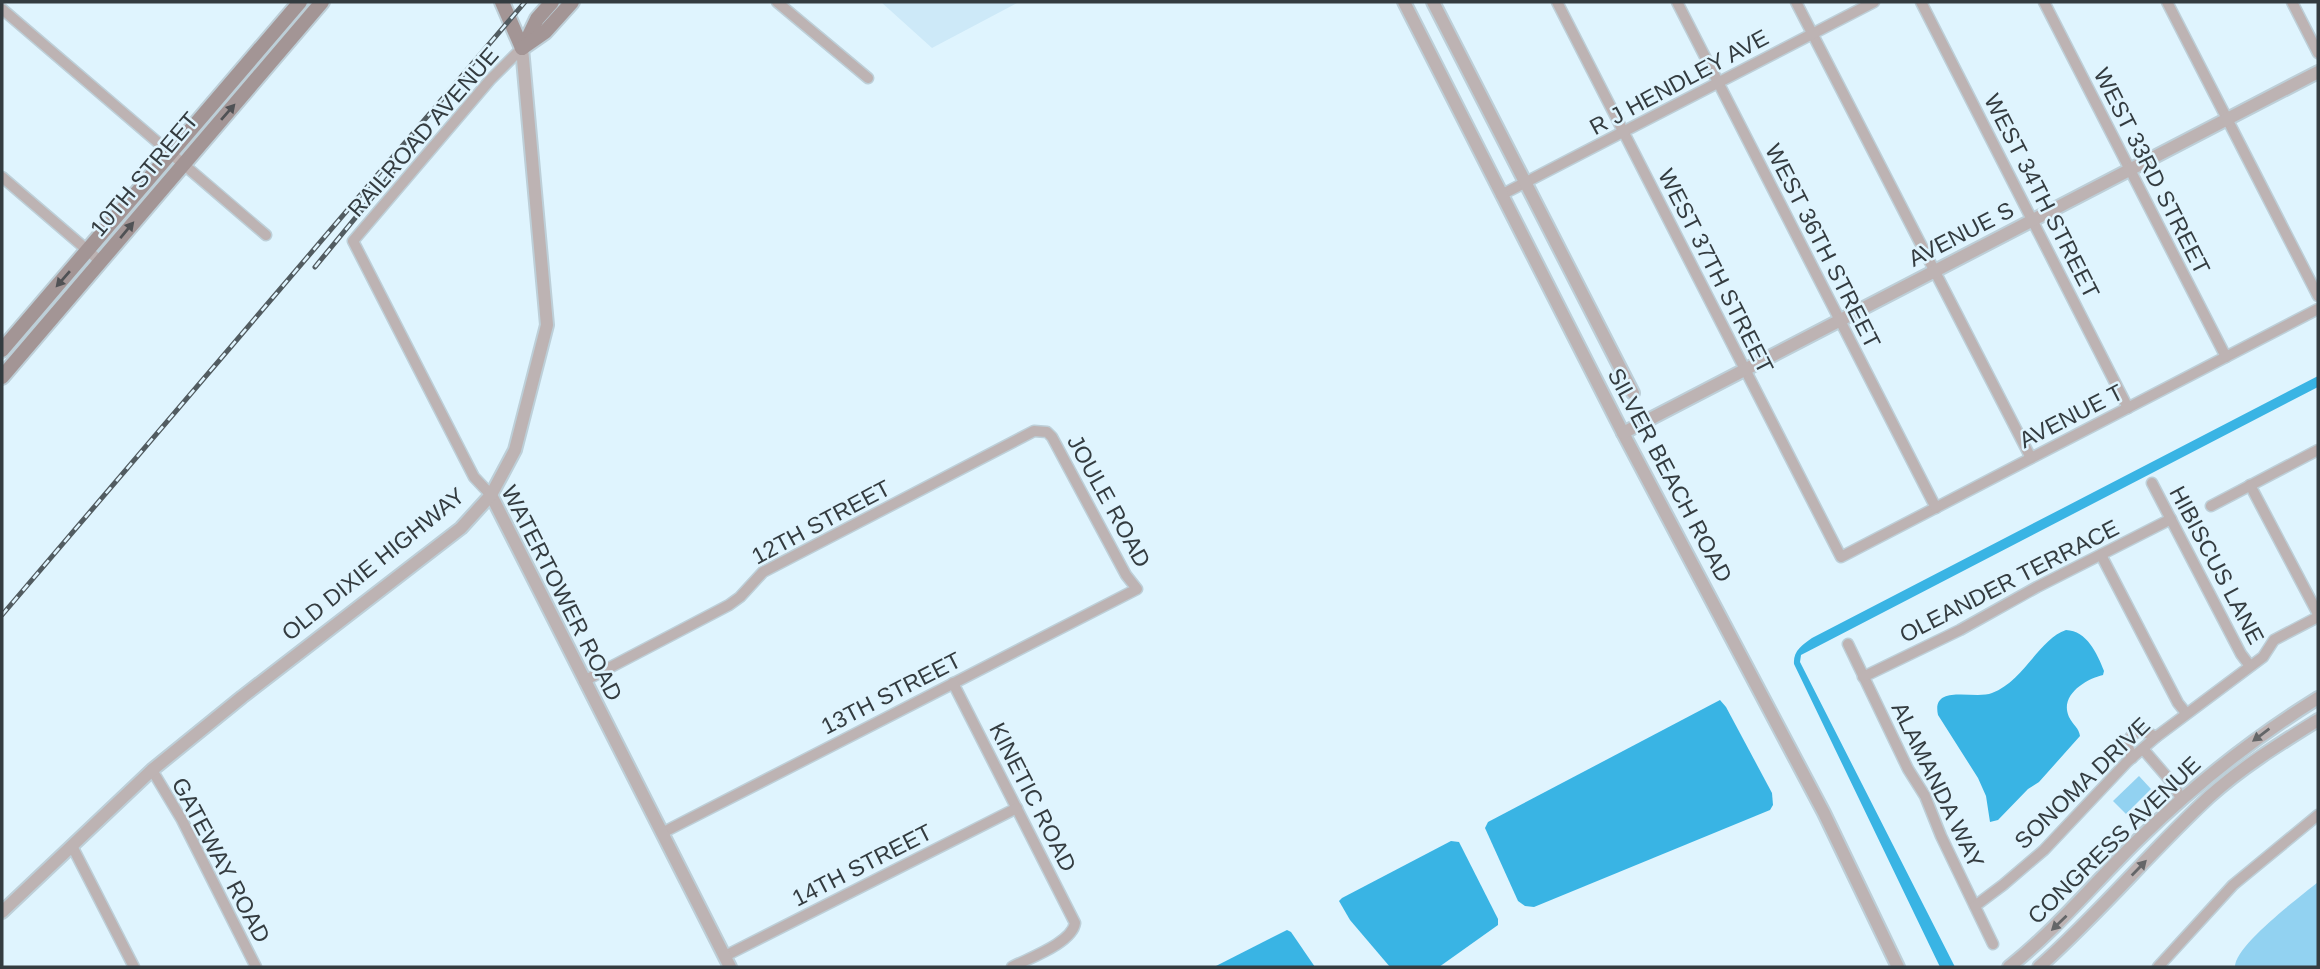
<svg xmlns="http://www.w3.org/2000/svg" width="2320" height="969" viewBox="0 0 2320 969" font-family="Helvetica,sans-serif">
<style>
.built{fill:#cde9f8}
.green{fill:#92d2f1}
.water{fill:#39b4e4}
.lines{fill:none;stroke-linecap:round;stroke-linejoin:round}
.minor-casing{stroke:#bdcfd8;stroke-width:13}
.tertiary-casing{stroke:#bdcfd8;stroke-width:16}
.secondary-casing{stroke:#bdcfd8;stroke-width:18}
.minor{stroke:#bdb3b3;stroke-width:10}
.tertiary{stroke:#bdb3b3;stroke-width:12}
.secondary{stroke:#a39595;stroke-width:14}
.rail-casing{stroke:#525c61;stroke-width:5}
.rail{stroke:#dff4fe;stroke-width:2.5;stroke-dasharray:8;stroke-linecap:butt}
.oneway{fill:#505255}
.oneway2{fill:#646668}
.labels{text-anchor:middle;stroke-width:5;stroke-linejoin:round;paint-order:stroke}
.street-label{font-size:23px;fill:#343c40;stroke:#dff4fe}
</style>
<rect width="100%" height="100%" fill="#dff4fe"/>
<polygon class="built" points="881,2 1019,2 932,48"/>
<g class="green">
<polygon points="2139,776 2151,789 2126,814 2113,801"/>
<path d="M2318,882V967H2235C2235,945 2300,897 2318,882Z"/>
</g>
<g class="water">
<path d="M2318,376V387L1801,655L1800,662L1955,967H1940L1794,664C1793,651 1802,645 1812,638Z"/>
<path d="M2066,630C2087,631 2097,653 2104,671L2103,675C2086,679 2059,695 2069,717C2073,725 2079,728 2080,736L2039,782L2028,789L1998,820L1990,822L1986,796L1978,778L1938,715C1931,683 1975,700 1992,693C2024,681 2039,639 2066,630Z"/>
<polygon points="1720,700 1726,707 1772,793 1773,805 1770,810 1534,907 1525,906 1518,901 1485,828 1488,822"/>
<polygon points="1451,841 1459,842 1498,919 1498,925 1439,967 1390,967 1350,920 1339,901 1342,898"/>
<polygon points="1287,930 1291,932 1315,967 1214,967"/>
</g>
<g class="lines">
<defs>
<g id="minor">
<polyline points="777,2 868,78"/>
<polyline points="1557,2 1841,557 2318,309"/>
<polyline points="1677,2 1936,508"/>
<polyline points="1796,2 2031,458"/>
<polyline points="1921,2 2128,408"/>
<polyline points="2044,2 2226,357"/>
<polyline points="2167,2 2318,296"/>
<polyline points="2292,2 2318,53"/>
<polyline points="2,9 266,235"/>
<polyline points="2,177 100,261"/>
<polyline points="1501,195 1874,2"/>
<polyline points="2152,483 2241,654 2250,666"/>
<polyline points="2250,485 2318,614"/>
<polyline points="491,495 474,477 353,241 490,80 522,48"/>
<polyline points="2211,506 2318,450"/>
<polyline points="2101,555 2178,703 2186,713"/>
<polyline points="1848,644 1908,769 1925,796 1941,836 1993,944"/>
<polyline points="1863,677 1960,630 2037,587 2171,519"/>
<polyline points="584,681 729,605 740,597 763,572 1034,431 1047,432 1052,437 1126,575 1137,589 662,833"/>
<path d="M953,683L1075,923C1072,943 1029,958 1012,967"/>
<polyline points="2143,749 2174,785 2181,799"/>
<path d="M2132,758L2127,744C2133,728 2143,730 2156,737"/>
<polyline points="152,770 182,820 256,967"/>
<polyline points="72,846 134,967"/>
<polyline points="1975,906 2003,885 2044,850 2127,762 2156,737 2263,657 2274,640 2318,617"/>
<polyline points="725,956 1017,808"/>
<polyline points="2158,967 2233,885 2318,815"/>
</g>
<g id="tertiary">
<polyline points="1404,2 1623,433 1824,813 1898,967"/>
<polyline points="1433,2 1633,393"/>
<polyline points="1623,433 2318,72"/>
<polyline points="491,495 730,967"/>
<polyline points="2,912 152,770 242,697 461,528 491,495 515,450 547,325 522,48"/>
<path d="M2009,967C2057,929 2095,882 2138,840C2194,785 2252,739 2318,698"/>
<path d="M2039,967C2099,914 2150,852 2209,797C2242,767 2281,743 2318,720"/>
</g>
<g id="secondary">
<polyline points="502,2 522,48"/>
<polyline points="525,44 537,19 552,2"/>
<polyline points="522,48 545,32 572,2"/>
<polyline points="2,350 300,2"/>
<polyline points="2,377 322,2"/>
</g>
</defs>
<use href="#minor" class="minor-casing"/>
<use href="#tertiary" class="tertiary-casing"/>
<use href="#secondary" class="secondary-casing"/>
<use href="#minor" class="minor"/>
<use href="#tertiary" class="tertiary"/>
<use href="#secondary" class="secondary"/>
<defs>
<g id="rail">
<polyline points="315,267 393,172"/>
<polyline points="2,615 525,2"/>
</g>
</defs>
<use href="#rail" class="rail-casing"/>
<use href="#rail" class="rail"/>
</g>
<defs><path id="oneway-solid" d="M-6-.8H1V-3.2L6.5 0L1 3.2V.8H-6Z" transform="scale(1.75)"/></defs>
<g class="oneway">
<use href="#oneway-solid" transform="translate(228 112) rotate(-49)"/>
<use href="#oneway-solid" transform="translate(127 230) rotate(-50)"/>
<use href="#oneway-solid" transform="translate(63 279) rotate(131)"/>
</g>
<g class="oneway2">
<use href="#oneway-solid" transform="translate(2261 735) rotate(143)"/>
<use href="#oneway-solid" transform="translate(2139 868) rotate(-46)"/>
<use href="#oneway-solid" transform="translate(2059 923) rotate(136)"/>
</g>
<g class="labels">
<g class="street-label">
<text transform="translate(1679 82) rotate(-28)" y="8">R J HENDLEY AVE</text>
<text transform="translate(423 132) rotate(-49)" y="8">RAILROAD AVENUE</text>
<text transform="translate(2152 171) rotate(63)" y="8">WEST 33RD STREET</text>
<text transform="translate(144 174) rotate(-50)" y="8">10TH STREET</text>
<text transform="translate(2042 196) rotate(63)" y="8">WEST 34TH STREET</text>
<text transform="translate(1961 234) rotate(-27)" y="8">AVENUE S</text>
<text transform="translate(1823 246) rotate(63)" y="8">WEST 36TH STREET</text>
<text transform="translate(1716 271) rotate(63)" y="8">WEST 37TH STREET</text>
<text transform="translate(2071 416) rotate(-27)" y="8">AVENUE T</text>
<text transform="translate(1670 475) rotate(62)" y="8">SILVER BEACH ROAD</text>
<text transform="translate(1109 501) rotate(61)" y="8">JOULE ROAD</text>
<text transform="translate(821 522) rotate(-28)" y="8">12TH STREET</text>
<text transform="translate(373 564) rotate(-39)" y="8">OLD DIXIE HIGHWAY</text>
<text transform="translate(2217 565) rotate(62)" y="8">HIBISCUS LANE</text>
<text transform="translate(2009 581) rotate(-27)" y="8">OLEANDER TERRACE</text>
<text transform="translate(562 593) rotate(63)" y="8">WATERTOWER ROAD</text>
<text transform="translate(891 693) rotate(-27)" y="8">13TH STREET</text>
<text transform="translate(2082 783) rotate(-44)" y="8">SONOMA DRIVE</text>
<text transform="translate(1938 785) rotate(64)" y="8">ALAMANDA WAY</text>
<text transform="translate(1033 797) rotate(63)" y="8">KINETIC ROAD</text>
<text transform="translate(2114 840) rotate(-44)" y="8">CONGRESS AVENUE</text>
<text transform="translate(221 860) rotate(62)" y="8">GATEWAY ROAD</text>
<text transform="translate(862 865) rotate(-27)" y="8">14TH STREET</text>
</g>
</g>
<rect width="2320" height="969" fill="none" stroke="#343c40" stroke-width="7"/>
</svg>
